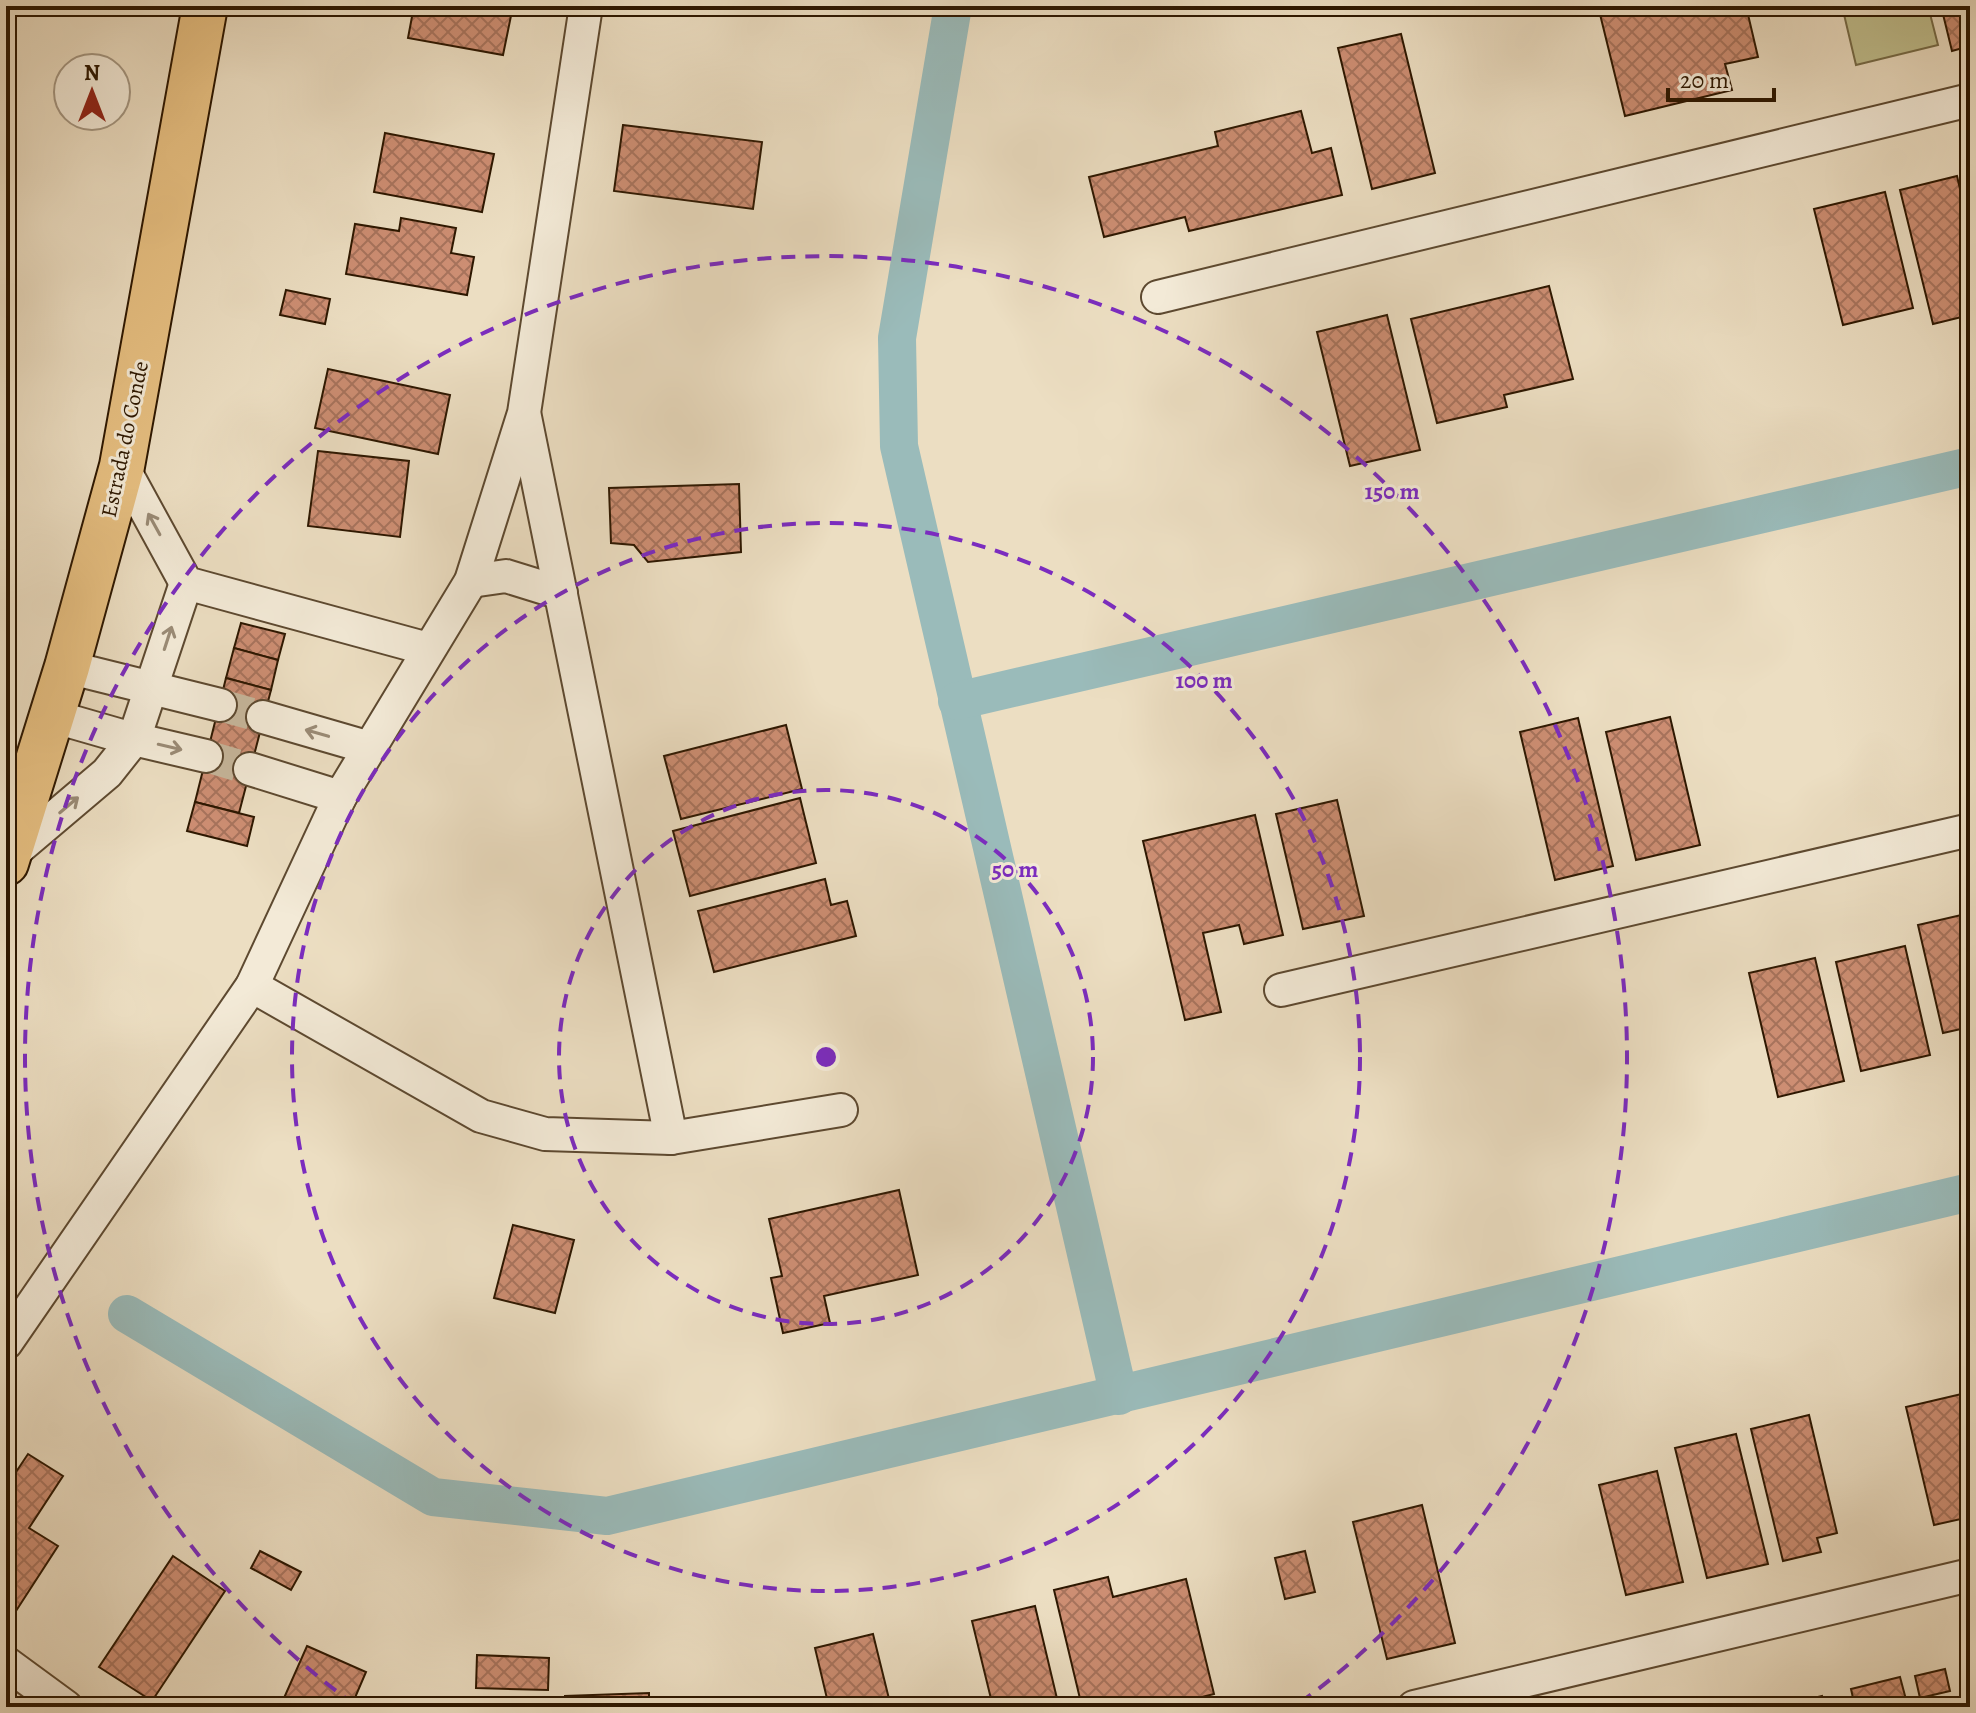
<svg xmlns="http://www.w3.org/2000/svg" width="1976" height="1713" viewBox="0 0 1976 1713" font-family="Alegreya,serif">
<style>
.garden{fill:#c0bf8e;stroke:#766b47;stroke-width:2}
.lines{fill:none;stroke-linecap:round;stroke-linejoin:round}
.canal{stroke:#9abbba;stroke-width:38}
.building{fill:url(#building-cross-hatch);stroke:#2d1700;stroke-width:2}
.street-tunnel{stroke:#c6b69b;stroke-width:32;stroke-dasharray:32 16;stroke-linecap:butt}
.street-casing{stroke:#5d4930;stroke-width:36}
.primary-casing{stroke:#2d1700;stroke-width:48}
.street{stroke:#f3ead7;stroke-width:32}
.primary{stroke:#e6bf81;stroke-width:44}
.oneway{stroke:#9a8b76}
.ring{fill:none;stroke:#7b2cbf;stroke-width:4;stroke-dasharray:14 10}
.labels{text-anchor:middle;stroke-width:6;stroke-linejoin:round;paint-order:stroke}
.street-label{font-size:22px;fill:#2d1700;stroke:#f3ead7}
.centre{fill:#7b2cbf;stroke:#f3ead7;stroke-width:4}
.ring-label{font-size:24px;text-anchor:middle;font-weight:bold;fill:#7b2cbf;stroke:#f3ead7;stroke-width:6;stroke-linejoin:round;paint-order:stroke}
</style>
<defs>
<pattern id="building-cross-hatch" width="8" height="8" patternUnits="userSpaceOnUse" patternTransform="scale(2)"><rect width="8" height="8" fill="#cd8e73"/><path d="M0 0l8 8M0 8l8-8" fill="none" stroke="#a7735c"/></pattern>
</defs>
<rect width="100%" height="100%" fill="#ecdec2"/>
<filter id="stains"><feTurbulence type="fractalNoise" baseFrequency=".0025" numOctaves="4"/><feColorMatrix values="0 0 0 0 .2 0 0 0 0 .09 0 0 0 0 .02 0 0 0 .5 -.17"/></filter>
<radialGradient id="worn" r=".72"><stop offset=".6" stop-color="#630" stop-opacity="0"/><stop offset="1" stop-color="#630" stop-opacity=".3"/></radialGradient>
<polygon class="garden" points="1842,6 1928,6 1938,45 1856,65"/>
<g class="lines">
<g class="canal">
<polyline points="953,6 897,338 899,446 1119,1396"/>
<polyline points="957,701 1970,466"/>
<polyline points="127,1314 433,1497 607,1516 1970,1192"/>
</g>
</g>
<g class="building">
<polygon points="414,6 513,6 503,55 408,38"/>
<polygon points="1598,6 1746,6 1758,57 1725,64 1732,90 1625,116"/>
<polygon points="1941,6 1970,6 1970,46 1952,51"/>
<polygon points="1401,34 1435,173 1372,189 1338,48"/>
<polygon points="1301,111 1312,153 1331,148 1342,195 1189,231 1185,217 1104,237 1089,177 1218,146 1215,132"/>
<polygon points="623,125 762,142 753,209 614,191"/>
<polygon points="385,133 494,154 482,212 374,192"/>
<polygon points="1957,176 1970,232 1970,315 1933,324 1900,190"/>
<polygon points="1885,192 1913,308 1843,325 1814,209"/>
<polygon points="401,218 456,228 451,253 474,257 467,295 346,274 355,224 399,231"/>
<polygon points="1549,286 1573,379 1504,395 1507,407 1437,423 1411,319"/>
<polygon points="286,290 330,299 325,324 280,315"/>
<polygon points="1387,315 1420,450 1350,466 1317,332"/>
<polygon points="328,369 450,395 438,454 315,428"/>
<polygon points="318,451 409,461 400,537 308,526"/>
<polygon points="739,484 741,552 648,562 634,545 611,543 609,488"/>
<polygon points="241,623 285,634 278,660 234,648"/>
<polygon points="234,648 278,660 271,690 226,678"/>
<polygon points="226,678 271,690 239,813 195,802"/>
<polygon points="1670,717 1700,845 1636,860 1606,732"/>
<polygon points="1578,718 1613,866 1555,880 1520,732"/>
<polygon points="786,725 802,789 681,819 664,756"/>
<polygon points="800,798 816,863 690,896 673,831"/>
<polygon points="1337,800 1364,916 1303,929 1276,814"/>
<polygon points="195,802 254,817 247,846 187,831"/>
<polygon points="1255,815 1283,935 1244,944 1239,925 1203,933 1221,1012 1185,1020 1143,841"/>
<polygon points="825,879 831,905 847,901 856,936 714,972 698,911"/>
<polygon points="1970,913 1970,1027 1943,1033 1918,925"/>
<polygon points="1905,946 1930,1055 1861,1071 1836,962"/>
<polygon points="1815,958 1844,1081 1778,1097 1749,973"/>
<polygon points="899,1190 918,1275 824,1296 830,1323 783,1333 771,1278 782,1276 769,1219"/>
<polygon points="513,1225 574,1240 555,1313 494,1298"/>
<polygon points="1970,1392 1970,1517 1934,1525 1906,1407"/>
<polygon points="1809,1415 1837,1533 1817,1538 1821,1552 1783,1561 1751,1429"/>
<polygon points="1736,1434 1768,1564 1707,1578 1675,1448"/>
<polygon points="28,1454 63,1476 29,1528 58,1546 16,1611 6,1605 6,1487"/>
<polygon points="1657,1471 1683,1582 1626,1595 1599,1485"/>
<polygon points="1422,1505 1455,1643 1387,1659 1353,1522"/>
<polygon points="260,1551 301,1572 291,1590 251,1568"/>
<polygon points="1305,1551 1315,1592 1285,1599 1275,1558"/>
<polygon points="173,1556 225,1591 152,1701 99,1667"/>
<polygon points="1108,1577 1113,1597 1186,1579 1214,1694 1162,1707 1082,1707 1054,1590"/>
<polygon points="1035,1606 1059,1707 993,1707 972,1621"/>
<polygon points="873,1634 891,1707 829,1707 815,1648"/>
<polygon points="307,1646 366,1672 351,1707 280,1707"/>
<polygon points="477,1655 549,1658 548,1690 476,1688"/>
<polygon points="1945,1669 1950,1691 1920,1698 1915,1676"/>
<polygon points="1900,1677 1908,1707 1855,1707 1851,1689"/>
<polygon points="649,1693 649,1707 565,1707 565,1696"/>
<polygon points="1822,1696 1824,1707 1776,1707"/>
</g>
<g class="lines">
<g class="street-tunnel">
<polyline points="220,705 263,717"/>
<polyline points="206,756 250,769"/>
</g>
<defs>
<g id="street">
<polyline points="1158,297 1970,100"/>
<polyline points="525,417 671,1138"/>
<polyline points="122,466 186,583 428,649"/>
<polyline points="471,581 506,576 561,593"/>
<polyline points="67,667 220,705"/>
<polyline points="52,716 125,737 206,756"/>
<polyline points="263,717 370,748"/>
<polyline points="250,769 340,797"/>
<polyline points="9,856 107,773 134,739 186,583"/>
<polyline points="252,986 481,1116 545,1134 671,1138 841,1110"/>
<polyline points="1281,990 1970,830"/>
<polyline points="6,1343 252,986 340,797 471,581 524,413 586,6"/>
<polyline points="6,1663 66,1707"/>
<polyline points="1414,1707 1970,1575"/>
</g>
<polyline id="primary" points="6,863 67,667 122,466 205,6"/>
</defs>
<use href="#street" class="street-casing"/>
<use href="#primary" class="primary-casing"/>
<use href="#street" class="street"/>
<use href="#primary" class="primary"/>
</g>
<defs><path id="oneway-shaft" d="M-6 0H5M1.5-3L5.5 0L1.5 3" fill="none" stroke-width="1.6" stroke-linecap="round" stroke-linejoin="round" transform="scale(2)"/></defs>
<g class="oneway">
<use href="#oneway-shaft" transform="translate(154 524) rotate(-119)"/>
<use href="#oneway-shaft" transform="translate(168 638) rotate(-72)"/>
<use href="#oneway-shaft" transform="translate(317 733) rotate(-164)"/>
<use href="#oneway-shaft" transform="translate(170 747) rotate(13)"/>
<use href="#oneway-shaft" transform="translate(69 805) rotate(-40)"/>
</g>
<g class="ring">
<circle cx="826" cy="1057" r="267"/>
<circle cx="826" cy="1057" r="534"/>
<path d="M355 1705A801 801 0 1 1 1297 1705"/>
</g>
<g class="labels">
<g class="street-label">
<text transform="translate(124 439) rotate(-78)" y="8">Estrada do Conde</text>
</g>
</g>
<circle cx="826" cy="1057" r="12" class="centre"/>
<g class="ring-label">
<text x="1392" y="499">150 m</text>
<text x="1204" y="688">100 m</text>
<text x="1015" y="877">50 m</text>
</g>
<rect width="1976" height="1713" fill="none" stroke="#ecdec2" stroke-width="32"/>
<rect x="8" y="8" width="1960" height="1697" fill="none" stroke="#2d1700" stroke-width="4"/>
<rect x="16" y="16" width="1944" height="1681" fill="none" stroke="#2d1700" stroke-width="2"/>
<g transform="translate(92 92)"><circle r="38" fill="#f3ead7" stroke="#a49681" stroke-width="2"/>
<path d="M0-6L14 30L0 20L-14 30Z" fill="#8f2418"/>
<text y="-12" font-size="22" font-weight="bold" text-anchor="middle" fill="#2d1700">N</text>
</g>
<path d="M1668 88v12h106v-12" fill="none" stroke="#2d1700" stroke-width="4"/>
<text x="1680" y="88" font-size="24" fill="#2d1700" stroke="#f3ead7" stroke-width="6" paint-order="stroke">20 m</text>
<rect width="100%" height="100%" filter="url(#stains)"/>
<rect width="100%" height="100%" fill="url(#worn)"/>
</svg>
